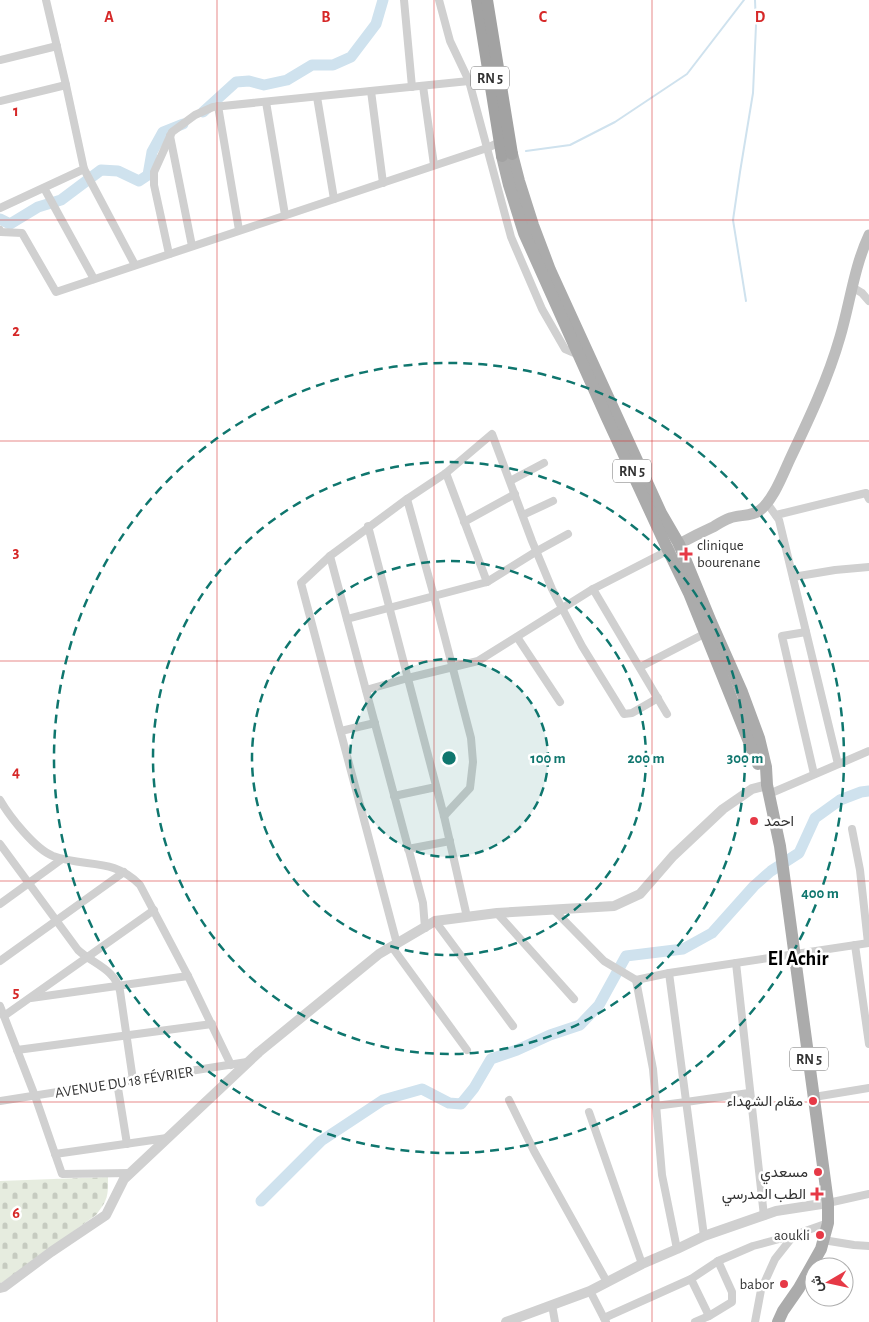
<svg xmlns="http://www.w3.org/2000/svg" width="869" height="1322" viewBox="0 0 869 1322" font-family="'Alegreya Sans',Vazirmatn,sans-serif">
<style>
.cemetery{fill:url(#cemetery-stones)}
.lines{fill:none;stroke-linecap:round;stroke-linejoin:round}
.stream{stroke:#cfe2ee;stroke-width:2}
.river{stroke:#cfe2ee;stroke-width:11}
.minor{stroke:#d0d0d0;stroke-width:8}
.tertiary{stroke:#d0d0d0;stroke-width:10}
.secondary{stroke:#bdbdbd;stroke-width:11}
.primary{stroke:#ababab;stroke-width:12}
.trunk{stroke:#a2a2a2;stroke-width:12}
.grid{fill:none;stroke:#d62828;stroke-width:1;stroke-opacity:0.55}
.ring{fill:none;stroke:#0f766e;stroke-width:2.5;stroke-dasharray:9 6}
.poi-dot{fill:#e63946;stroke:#fff;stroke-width:2}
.labels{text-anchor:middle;stroke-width:5;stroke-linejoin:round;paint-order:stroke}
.shield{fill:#fff;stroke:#707070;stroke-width:1}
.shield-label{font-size:14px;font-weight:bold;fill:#333}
.poi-label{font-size:15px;fill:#333;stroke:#fff;text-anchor:end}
.street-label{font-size:15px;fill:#333;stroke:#fff}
.district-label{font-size:20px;font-weight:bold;fill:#000;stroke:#fff}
.grid-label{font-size:16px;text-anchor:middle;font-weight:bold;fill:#d62828;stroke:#fff;stroke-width:5;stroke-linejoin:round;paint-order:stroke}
.centre{fill:#0f766e;stroke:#fff;stroke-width:2.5}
.ring-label{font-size:15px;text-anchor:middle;font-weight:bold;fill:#0f766e;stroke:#fff;stroke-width:5;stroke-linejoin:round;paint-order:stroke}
</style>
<defs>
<pattern id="cemetery-stones" width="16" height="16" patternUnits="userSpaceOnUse" patternTransform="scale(1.25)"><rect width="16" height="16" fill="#e6ecdf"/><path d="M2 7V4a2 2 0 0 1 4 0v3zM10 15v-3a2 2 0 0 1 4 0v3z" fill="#c6cbc0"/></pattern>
</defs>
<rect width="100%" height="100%" fill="#fff"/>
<path class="cemetery" d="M108,1177C108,1197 108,1199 96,1215L3,1282L0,1283V1181Z"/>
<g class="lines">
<g class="stream">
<polyline points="526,151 570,145 615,122 687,74 744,0"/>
<polyline points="746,301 733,220 740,172 753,93 756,25 755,0"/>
</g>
<g class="river">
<polyline points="203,112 236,82 249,81 264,85 287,80 312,65 333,65 351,57 376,24 383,0"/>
<polyline points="0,219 10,224 38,207 61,200 101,170 118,171 139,181 148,175 152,152 163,132 183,124"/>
<polyline points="261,1201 321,1141 383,1100 422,1089 449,1103 461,1104 474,1088 491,1059 517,1050 550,1035 580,1025 599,1005 626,956 683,949 712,933 754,886 771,871 799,853 815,818 840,800 861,792 869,791"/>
</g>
<g class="minor">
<polyline points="404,0 412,87"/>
<polyline points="439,0 450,41 469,81 511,237 542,309 565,349 579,355"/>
<polyline points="0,60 57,46"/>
<polyline points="423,86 434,165"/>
<polyline points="371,91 383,183"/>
<polyline points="317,97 334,199"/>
<polyline points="0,101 66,85 46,0"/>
<polyline points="266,102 285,215"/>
<polyline points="218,106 239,230"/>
<polyline points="170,136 192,246"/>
<polyline points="84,169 135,265"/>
<polyline points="44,188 94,279"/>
<polyline points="0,208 84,169 66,85"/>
<polyline points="0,230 1,232 22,233 56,292 487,148 500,142"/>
<polyline points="169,254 154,185 154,172 172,132 195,115 213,107 469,81"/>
<polyline points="852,287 862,293 869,301"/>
<polyline points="446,473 487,582"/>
<polyline points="510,481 544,463"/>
<polyline points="407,499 446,473 492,434 532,541 552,589 582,646 624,714 632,713 658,698"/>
<polyline points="767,503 779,520 838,764"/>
<polyline points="523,515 553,501"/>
<polyline points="776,515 866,493 869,499"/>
<polyline points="464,522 515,494"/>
<polyline points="368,526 444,816 467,917"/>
<polyline points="330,556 301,583 397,944"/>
<polyline points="793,577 835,570 869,567"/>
<polyline points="593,589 667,714"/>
<polyline points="347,619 487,582 537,551 568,534"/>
<polyline points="806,632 782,636 814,774"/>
<polyline points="517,637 560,702"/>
<polyline points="640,667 706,633"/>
<polyline points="366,690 408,678 478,661 593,589 671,549"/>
<polyline points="341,731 375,723"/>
<polyline points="769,794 869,751"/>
<polyline points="394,796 436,787"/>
<path d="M0,800C10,817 35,849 53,856C86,868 113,857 140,885L188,976L231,1065"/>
<polyline points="852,829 860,870 868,943"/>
<path d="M0,844L78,950C93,964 115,969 120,991L133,1080"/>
<polyline points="408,849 450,841"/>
<polyline points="0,904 62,859"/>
<polyline points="554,910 604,961 636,980"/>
<polyline points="497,913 574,999"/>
<polyline points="435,921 513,1026"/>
<polyline points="425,928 423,903 330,556 407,499 434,596 471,738 473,762 470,788 444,816"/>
<polyline points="855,945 869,1044"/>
<polyline points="392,947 467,1050"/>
<polyline points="0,961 124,872"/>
<polyline points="736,963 764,1216"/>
<polyline points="669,973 704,1236"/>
<polyline points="31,998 188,976"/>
<polyline points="0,1006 35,1096 62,1174 131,1173"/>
<polyline points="4,1016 154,910"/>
<polyline points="17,1050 212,1024"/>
<polyline points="117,1082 127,1144"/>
<polyline points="814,1097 869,1088"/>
<polyline points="509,1100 534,1151 607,1282"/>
<polyline points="0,1101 247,1062"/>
<polyline points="655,1106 686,1102 749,1093"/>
<polyline points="589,1112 642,1264"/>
<polyline points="55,1154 167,1138"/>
<polyline points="828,1203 869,1194"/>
<polyline points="823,1240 854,1245 869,1246"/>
<polyline points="677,1249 662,1175 653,1069 636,980 669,973 869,943"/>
<polyline points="691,1279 709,1316"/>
<polyline points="590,1291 606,1322"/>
<polyline points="552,1305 555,1322"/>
<polyline points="604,1318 691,1279 718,1261 753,1246 794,1235 828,1223"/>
<polyline points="695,1322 709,1316 732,1302 732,1292 718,1261"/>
<polyline points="755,1322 761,1290 775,1259 794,1235"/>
</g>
<g class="tertiary">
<polyline points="0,1288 4,1287 51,1252 106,1215 124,1179 259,1052 379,954 435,921 497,913 614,906 640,894 673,856 723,809 752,789 767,785"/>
<polyline points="506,1322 590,1291 642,1264 677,1249 704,1236 776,1211 828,1203"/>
</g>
<path class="secondary" d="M679,544C690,538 702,532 713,527C718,524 724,520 730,518C739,515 751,516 759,511C773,501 783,474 790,459C809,419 828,379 840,337C850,303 854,267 869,235"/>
<g class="primary">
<polyline points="512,154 519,181 533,225 550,270 661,513 679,544 711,622 742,692 759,738 766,767 767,785 780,846 828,1203 828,1223 821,1249 799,1288 783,1311 778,1322"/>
<polyline points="502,156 509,185 524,233 607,418 668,550 689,593 758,764"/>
</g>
<g class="trunk">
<polyline points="477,0 502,156"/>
<polyline points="487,0 512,154"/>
</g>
</g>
<path class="grid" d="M217,0V1322M434,0V1322M652,0V1322M0,220H869M0,441H869M0,661H869M0,881H869M0,1102H869"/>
<circle cx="449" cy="758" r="99" fill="#0f766e" fill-opacity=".12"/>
<g class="ring">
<circle cx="449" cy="758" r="99"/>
<circle cx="449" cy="758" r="197"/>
<circle cx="449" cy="758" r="296"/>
<circle cx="449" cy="758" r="395"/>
</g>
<g class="poi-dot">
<path d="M683.5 546.5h5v5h5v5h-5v5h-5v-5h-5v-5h5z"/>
<circle cx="754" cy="821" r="5"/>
<circle cx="813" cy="1101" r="5"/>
<circle cx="818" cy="1172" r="5"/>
<path d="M814.5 1186.5h5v5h5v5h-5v5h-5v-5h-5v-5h5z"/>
<circle cx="820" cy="1235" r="5"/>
<circle cx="784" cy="1284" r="5"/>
</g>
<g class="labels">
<g class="shield">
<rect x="471" y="66.5" width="38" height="23" rx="4"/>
<rect x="613" y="459.5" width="38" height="23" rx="4"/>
<rect x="790" y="1047.5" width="38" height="23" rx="4"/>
</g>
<g class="shield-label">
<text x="490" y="83">RN 5</text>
<text x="632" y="476">RN 5</text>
<text x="809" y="1064">RN 5</text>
</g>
<g class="poi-label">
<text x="697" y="550" text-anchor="start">clinique<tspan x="697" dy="17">bourenane</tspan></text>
<text x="764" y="826" text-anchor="start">احمد</text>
<text x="803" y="1106">مقام الشهداء</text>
<text x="808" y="1177">مسعدي</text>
<text x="806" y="1199">الطب المدرسي</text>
<text x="810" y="1240">aoukli</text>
<text x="774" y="1289">babor</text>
</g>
<g class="street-label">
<text transform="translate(124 1082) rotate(-9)" y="5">AVENUE DU 18 FÉVRIER</text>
</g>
<g class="district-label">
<text x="798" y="965">El Achir</text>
</g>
</g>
<g class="grid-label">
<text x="109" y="22">A</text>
<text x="326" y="22">B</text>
<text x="543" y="22">C</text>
<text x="760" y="22">D</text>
<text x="16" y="116">1</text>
<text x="16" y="336">2</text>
<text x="16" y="557">3</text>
<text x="16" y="777">4</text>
<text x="16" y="997">5</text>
<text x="16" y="1218">6</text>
</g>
<circle cx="449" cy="758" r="8" class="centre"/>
<g class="ring-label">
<text x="548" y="763">100 m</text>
<text x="646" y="763">200 m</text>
<text x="745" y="763">300 m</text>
<text x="820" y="898">400 m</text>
</g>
<g transform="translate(829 1282) rotate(261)"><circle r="24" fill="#ffffff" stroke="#adadad"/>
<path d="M0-4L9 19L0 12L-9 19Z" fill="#e63946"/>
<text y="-8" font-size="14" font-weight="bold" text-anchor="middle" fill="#333333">ش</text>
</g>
</svg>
